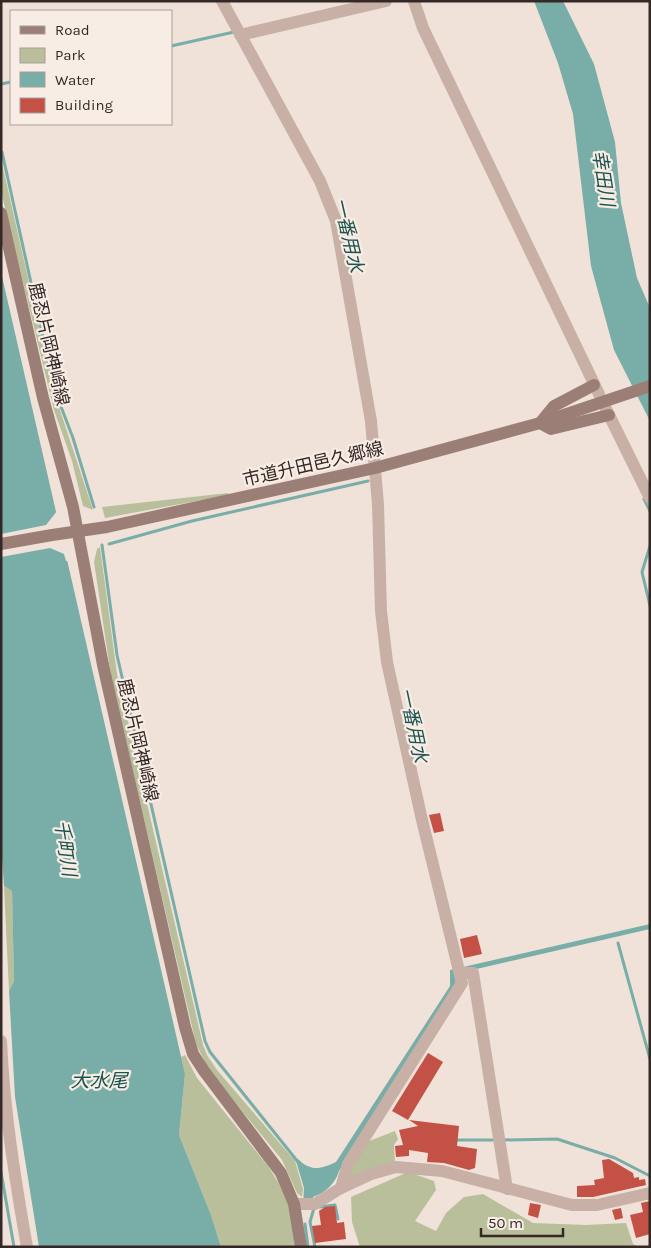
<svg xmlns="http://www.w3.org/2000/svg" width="651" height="1248" viewBox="0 0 651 1248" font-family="Karla,'Noto Sans JP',sans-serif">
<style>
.green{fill:#b8bf9a}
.water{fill:#79ada7}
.pier{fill:#f0e2d9}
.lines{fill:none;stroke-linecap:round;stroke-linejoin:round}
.stream{stroke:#79ada7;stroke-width:3}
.building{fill:#c35145}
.street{stroke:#c8b0a6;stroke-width:12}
.secondary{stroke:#9b7f77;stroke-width:12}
.labels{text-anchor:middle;stroke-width:4.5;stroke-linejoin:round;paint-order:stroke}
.street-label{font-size:18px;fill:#342927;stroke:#f8ede5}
.water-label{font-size:19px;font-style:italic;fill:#1d5450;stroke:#f8ede5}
</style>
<rect width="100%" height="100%" fill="#f0e2d9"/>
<g class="green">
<polygon points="1,159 53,389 93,510 83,506 72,461 54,410 1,191"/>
<polygon points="228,493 229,495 105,518 102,507"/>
<polygon points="100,547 117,674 203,1045 207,1055 217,1070 295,1161 303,1189 302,1197 297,1193 282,1160 210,1072 196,1044 111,676 94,562 97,549"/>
<polygon points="4,886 12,891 14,981 9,991"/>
<polygon points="185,1055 197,1078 268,1166 278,1182 290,1209 296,1247 221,1247 211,1215 179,1135 185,1074 181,1057"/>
<polygon points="395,1131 398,1139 394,1145 395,1164 350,1180 349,1169 364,1143"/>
<polygon points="408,1172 434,1181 436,1190 415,1221 436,1231 446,1213 464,1197 483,1194 533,1223 586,1225 626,1223 633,1244 639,1247 360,1247 352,1222 351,1197"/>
</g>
<g class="water">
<polygon points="534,1 563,1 594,64 615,142 621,203 637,278 650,308 650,421 614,350 591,266 573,114 558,63"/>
<polygon points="1,272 185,1074 179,1135 211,1215 221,1247 39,1247 15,1097 9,991 14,981 12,891 4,886 1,843"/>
<path d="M650,924V929L455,974L456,986L339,1171C335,1184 326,1192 313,1197L314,1207H303L304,1188L296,1161L298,1159C311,1172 321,1169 336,1162L450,986V970Z"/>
</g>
<polygon class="pier" points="57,511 69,561 66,561 64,554 50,548 1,557 1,534 46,525"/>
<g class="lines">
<g class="stream">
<polyline points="171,46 234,32"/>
<polyline points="1,84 11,82"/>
<polyline points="2,152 55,391 73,438 94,507"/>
<polyline points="644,499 650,511"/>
<polyline points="109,544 192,521 368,481"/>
<polyline points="102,545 117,655 205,1041 210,1052 298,1162"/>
<polyline points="650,546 642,572 650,606"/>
<polyline points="618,943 650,1059"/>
<polyline points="456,1140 497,1140"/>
<polyline points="503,1140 557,1139 615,1158 650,1176"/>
<polyline points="1,1172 14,1247"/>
<polyline points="320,1207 335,1205 338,1219"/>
<polyline points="314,1208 310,1222 315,1247"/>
<polyline points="305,1224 308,1247"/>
</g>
</g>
<g class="building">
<polygon points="440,813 444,831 434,833 429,815"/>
<polygon points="477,935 482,954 464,958 460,939"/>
<polygon points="428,1053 443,1062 408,1120 392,1111"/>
<polygon points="409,1120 459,1126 457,1146 477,1149 475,1168 469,1170 444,1163 427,1162 428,1153 409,1150 409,1156 396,1157 395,1146 403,1145 399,1130 418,1126"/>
<polygon points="609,1159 633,1173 634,1178 639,1177 639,1180 645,1179 646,1185 593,1197 577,1197 577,1186 595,1185 594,1180 604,1178 602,1160"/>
<polygon points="650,1201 650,1234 636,1238 630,1215 643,1212 641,1203"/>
<polygon points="530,1203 541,1205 538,1218 528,1215"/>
<polygon points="335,1206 337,1223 344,1222 346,1239 315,1243 312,1226 321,1225 319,1211 325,1207"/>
<polygon points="621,1208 623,1218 615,1220 612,1210"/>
</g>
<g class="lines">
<g class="street">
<polyline points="222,1 320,181 336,221 371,421 378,505 381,611 387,662 422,820 462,983 348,1164 341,1188"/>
<polyline points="414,1 423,28 599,394"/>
<polyline points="240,35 386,1"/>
<polyline points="606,409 650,498"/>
<polyline points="460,973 473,973 507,1189"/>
<path d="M1,1041C4,1110 15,1179 27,1247"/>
<polyline points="294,1204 315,1204 341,1188 371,1174 396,1167 442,1171 572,1205 597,1205 650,1193"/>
</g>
<g class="secondary">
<polyline points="1,213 43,398 73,507 103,665 185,1027 193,1054 204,1071 281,1173 294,1204 301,1247"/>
<polyline points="540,423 551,429 609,415"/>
<polyline points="540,423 554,406 594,385"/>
<polyline points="1,544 52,535 107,527 375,468 540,423 650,386"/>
</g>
</g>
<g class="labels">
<g class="street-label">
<text transform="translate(49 344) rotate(77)" y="6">鹿忍片岡神崎線</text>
<text transform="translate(313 464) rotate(-13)" y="6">市道升田邑久郷線</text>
<text transform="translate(138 740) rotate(77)" y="6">鹿忍片岡神崎線</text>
</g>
<g class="water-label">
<text transform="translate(604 178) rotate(81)" y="7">幸田川</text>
<text transform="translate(349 235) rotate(77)" y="7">一番用水</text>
<text transform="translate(414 725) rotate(78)" y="7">一番用水</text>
<text transform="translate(66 848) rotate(81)" y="7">千町川</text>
<text x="99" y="1087">大水尾</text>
</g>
</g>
<rect width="651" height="1248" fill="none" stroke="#342927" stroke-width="5"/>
<rect x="10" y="10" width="162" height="115" fill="#f8ede5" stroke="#aa9f99"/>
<rect x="20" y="26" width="25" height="8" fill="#9b7f77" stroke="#aa9f99"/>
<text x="55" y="35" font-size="15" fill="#342927">Road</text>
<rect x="20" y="48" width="25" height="15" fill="#b8bf9a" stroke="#aa9f99"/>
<text x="55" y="60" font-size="15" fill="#342927">Park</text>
<rect x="20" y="72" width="25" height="15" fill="#79ada7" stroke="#aa9f99"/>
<text x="55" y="85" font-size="15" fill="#342927">Water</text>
<rect x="20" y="98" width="25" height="15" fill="#c35145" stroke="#aa9f99"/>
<text x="55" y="110" font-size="15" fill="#342927">Building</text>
<path d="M481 1228v8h82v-8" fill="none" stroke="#342927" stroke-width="2.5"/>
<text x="488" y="1228" font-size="15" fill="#342927" stroke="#f8ede5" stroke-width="4" paint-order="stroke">50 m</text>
</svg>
